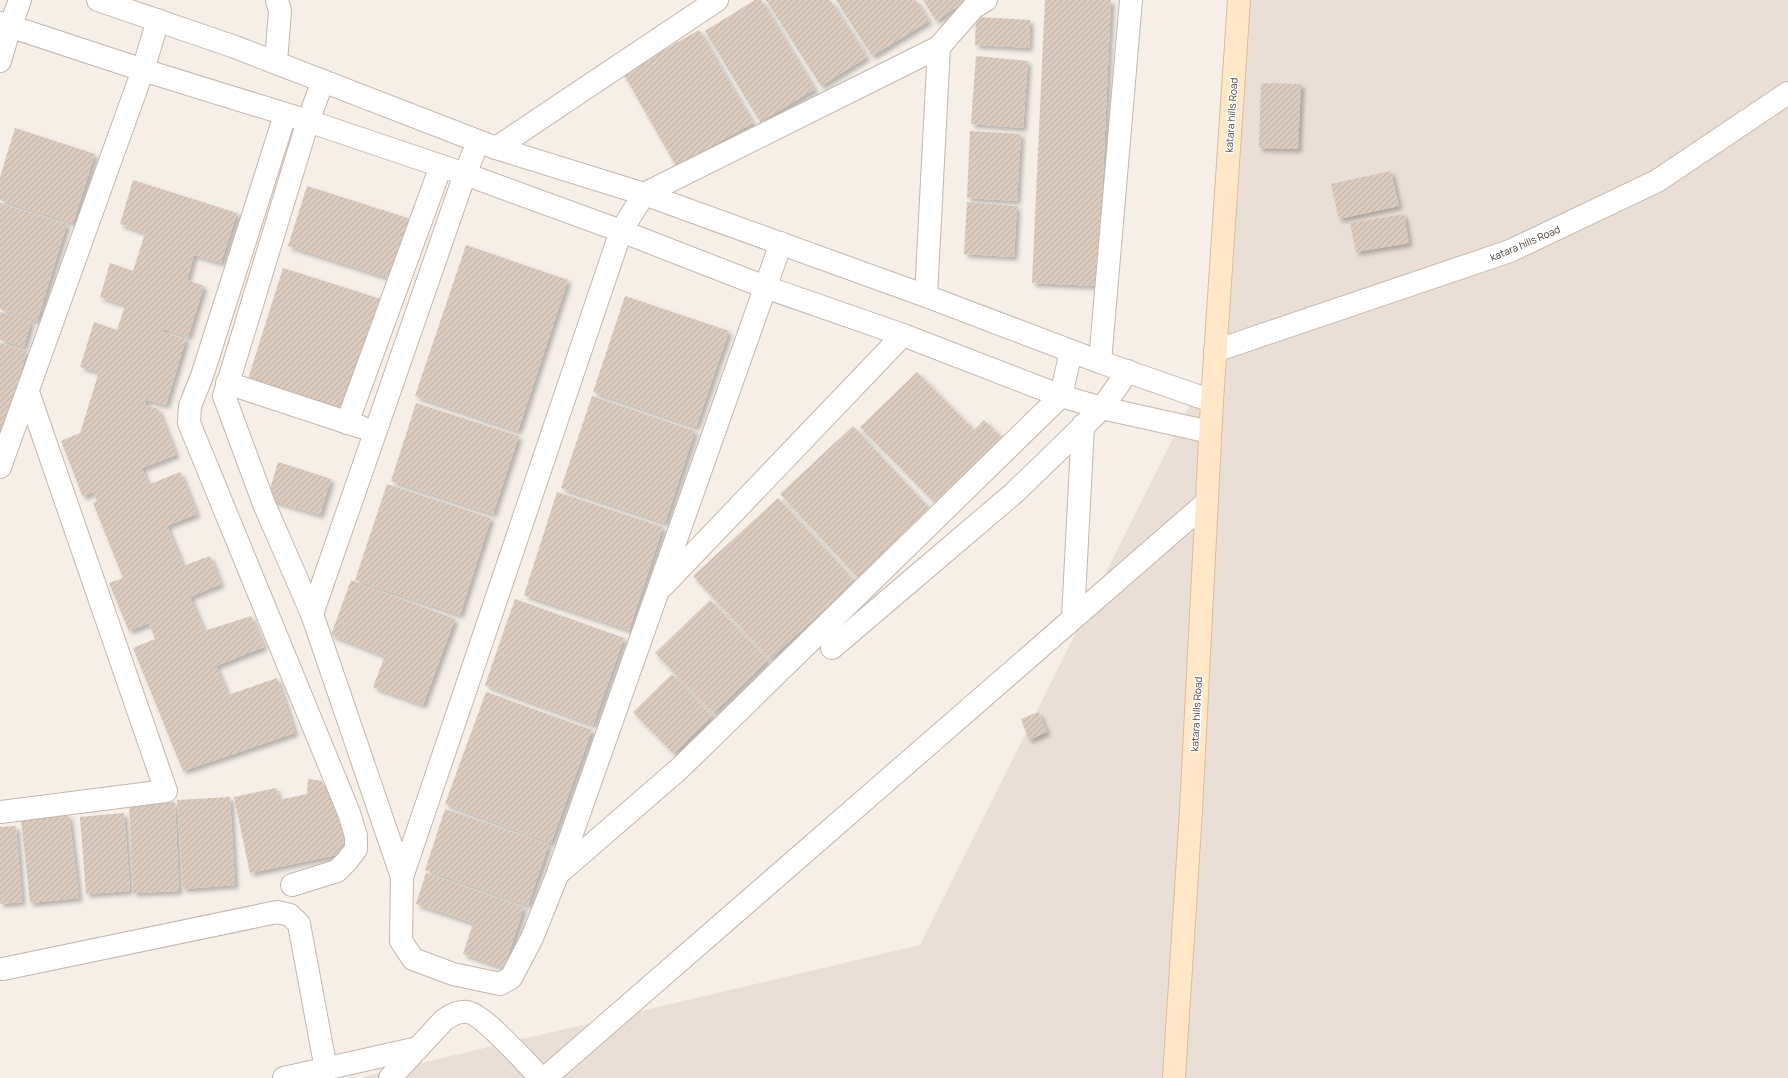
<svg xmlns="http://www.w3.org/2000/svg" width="1788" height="1078" viewBox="0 0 1788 1078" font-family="Manrope,sans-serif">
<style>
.residential{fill:#eadfd6}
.building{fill:url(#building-hatch);filter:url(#shadow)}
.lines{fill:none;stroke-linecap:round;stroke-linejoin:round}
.minor-casing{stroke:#c5b7ad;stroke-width:24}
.secondary-casing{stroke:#dcbc96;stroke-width:24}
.minor{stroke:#fff;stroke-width:22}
.secondary{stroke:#ffe7c8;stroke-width:22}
.labels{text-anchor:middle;stroke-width:3;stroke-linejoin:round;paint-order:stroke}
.street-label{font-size:10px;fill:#493e36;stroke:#fff}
</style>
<defs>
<pattern id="building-hatch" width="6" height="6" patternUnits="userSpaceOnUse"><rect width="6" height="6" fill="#dbcbbf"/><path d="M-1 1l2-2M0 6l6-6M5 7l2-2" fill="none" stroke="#bdafa5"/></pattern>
<filter id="shadow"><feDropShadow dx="3.5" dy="3.5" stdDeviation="2" flood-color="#0004"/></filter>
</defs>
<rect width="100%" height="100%" fill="#f5efe8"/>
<polygon class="residential" points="1237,0 1788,0 1788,1078 358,1078 920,945 1212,360"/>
<g class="building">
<polygon points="755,0 761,0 815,89 760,122 705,31"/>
<polygon points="766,0 830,0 867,57 821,86"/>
<polygon points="836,0 916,0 929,21 872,56"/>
<polygon points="923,0 967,0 936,21"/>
<polygon points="1045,0 1111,0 1098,286 1032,283"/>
<polygon points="976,17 1030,20 1029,48 975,45"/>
<polygon points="699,30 753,123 676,166 623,73"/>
<polygon points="976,56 1028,61 1023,128 971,124"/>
<polygon points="1261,83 1301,84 1298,149 1259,148"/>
<polygon points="15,128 95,154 73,223 0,200 0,177"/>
<polygon points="970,131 1021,134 1017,201 967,198"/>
<polygon points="1391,171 1399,206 1339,219 1331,184"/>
<polygon points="133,180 237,213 221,263 194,255 187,280 204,286 188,337 164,329 163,332 186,339 166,405 146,400 145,405 158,409 176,455 142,468 148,485 180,472 197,514 167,526 183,566 210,556 221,584 190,597 204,631 251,616 264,647 216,666 228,695 277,678 295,733 183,771 133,648 155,639 149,623 129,631 109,583 123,578 93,503 97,501 93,492 83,497 61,441 80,433 99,372 80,367 94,322 117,330 125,305 100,297 110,263 133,271 145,233 120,224"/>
<polygon points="307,186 414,220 395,280 288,246"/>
<polygon points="967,202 1017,206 1014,257 964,254"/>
<polygon points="0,203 67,224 37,321 0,309"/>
<polygon points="1404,214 1409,243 1356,252 1350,223"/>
<polygon points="466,245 568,280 518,431 415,396"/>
<polygon points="283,268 381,299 346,411 248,379"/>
<polygon points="625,296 729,331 696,427 593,392"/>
<polygon points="0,312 31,321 24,347 0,340"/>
<polygon points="0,343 27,351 2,436 0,435"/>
<polygon points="917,372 974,430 984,420 1003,439 936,504 860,427"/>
<polygon points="592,396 695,431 665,523 561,488"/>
<polygon points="416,403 519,436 493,514 391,481"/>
<polygon points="853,426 932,511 859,579 780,494"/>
<polygon points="278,462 331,479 320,515 267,499"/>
<polygon points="387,484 491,518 460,615 355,580"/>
<polygon points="557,492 663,527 629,630 524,595"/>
<polygon points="778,498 855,581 770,659 693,576"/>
<polygon points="351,580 455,619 423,705 373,687 385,656 331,635"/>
<polygon points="515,599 624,638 593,725 485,685"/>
<polygon points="710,600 768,660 713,713 655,653"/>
<polygon points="672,674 712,716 674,754 633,712"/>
<polygon points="486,692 592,730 551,843 445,804"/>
<polygon points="1038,712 1047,732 1029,740 1021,719"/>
<polygon points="308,779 322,781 326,796 334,794 346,853 250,873 234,797 276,788 279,800 307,794"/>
<polygon points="230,797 235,885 183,889 177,800"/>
<polygon points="175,802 179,891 133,893 129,804"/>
<polygon points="445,809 549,844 528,905 425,870"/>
<polygon points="124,813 130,891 86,894 80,817"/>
<polygon points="69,815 79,898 30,903 21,820"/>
<polygon points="16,826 22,902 0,904 0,827"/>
<polygon points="426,873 524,907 504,968 463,954 473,923 416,904"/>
</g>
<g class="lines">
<defs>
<g id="minor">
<polyline points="98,0 235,47 496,148 644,194 926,296 1100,362 1212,401"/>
<polyline points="0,23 143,70 308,121 465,174 621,231 765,287 903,335 1061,396 1102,408 1210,432"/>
<polyline points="939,47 973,8 986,0"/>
<polyline points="0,61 10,27 20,0"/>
<polyline points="276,62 280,11 277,0"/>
<polyline points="323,81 308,121 224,396 264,504 312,614 402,877 401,941 413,959 453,974 500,984 511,978 532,938 558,873 781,243"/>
<polyline points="285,115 202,376 190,406 189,423 349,813 356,836 356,849 347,861 337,871 292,885"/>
<polyline points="496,148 717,0"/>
<polyline points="1215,351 1510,251 1657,181 1788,93"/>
<polyline points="1100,362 1131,0"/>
<polyline points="227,383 361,427"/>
<polyline points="347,423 441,166"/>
<polyline points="0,467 143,70 158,20"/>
<polyline points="663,586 903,335"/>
<polyline points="312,614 465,174 478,142"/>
<polyline points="1073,618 1083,425"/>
<polyline points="832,648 1014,493 1102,408 1128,371"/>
<polyline points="0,812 166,791 28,392"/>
<polyline points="559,873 679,769 1061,396 1071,351"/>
<polyline points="402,877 621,231 644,194 939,47 926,296"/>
<polyline points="3,969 277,912 290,915 299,924 326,1069"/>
<polyline points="284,1078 418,1048"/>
<path d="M390,1078L444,1020C451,1015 458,1011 467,1012C482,1013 528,1065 541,1078"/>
<polyline points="545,1078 1206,503"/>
</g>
<polyline id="secondary" points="1174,1078 1191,810 1212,401 1239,0"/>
</defs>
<use href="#minor" class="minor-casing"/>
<use href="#secondary" class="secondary-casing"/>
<use href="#minor" class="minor"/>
<use href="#secondary" class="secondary"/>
</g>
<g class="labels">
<g class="street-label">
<text transform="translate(1231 115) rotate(-86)" y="4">katara hills Road</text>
<text transform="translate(1525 243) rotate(-23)" y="4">katara hills Road</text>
<text transform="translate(1196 714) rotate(-87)" y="4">katara hills Road</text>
</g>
</g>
</svg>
